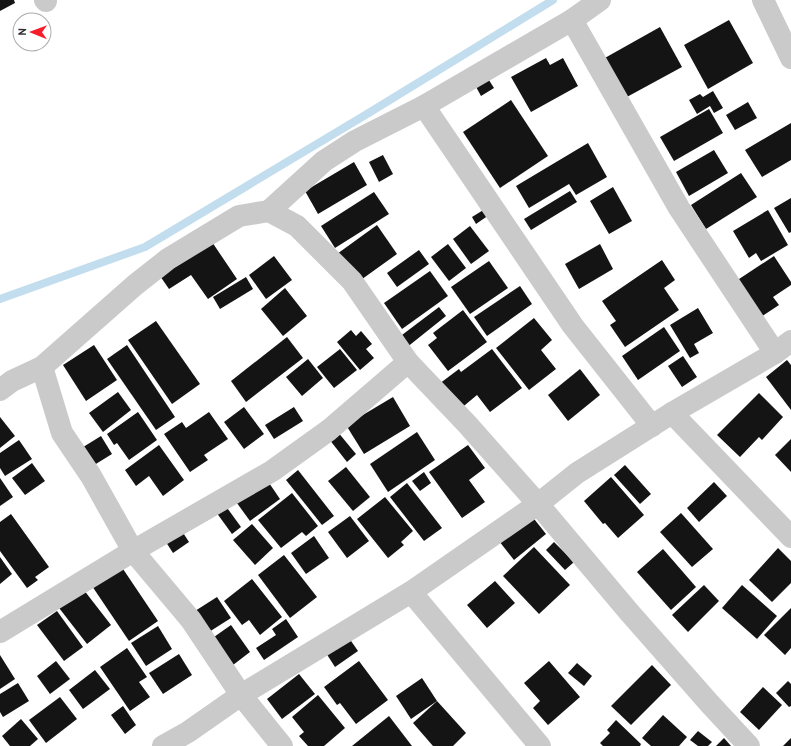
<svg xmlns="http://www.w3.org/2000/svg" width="791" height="746" viewBox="0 0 791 746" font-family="'PT Sans',sans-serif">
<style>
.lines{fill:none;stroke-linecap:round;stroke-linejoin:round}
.stream{stroke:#c2ddee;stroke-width:8}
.building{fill:#141414}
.street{stroke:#cacaca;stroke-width:22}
</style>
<rect width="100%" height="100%" fill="#fff"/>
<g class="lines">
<polyline class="stream" points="0,299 145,247 367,114 553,0"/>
</g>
<g class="building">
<polygon points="0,0 14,0 15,3 0,11"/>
<polygon points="729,20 753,63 708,89 684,45"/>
<polygon points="660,27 682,67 625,98 603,59"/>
<polygon points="546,58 550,65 563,58 578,86 531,112 511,77"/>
<polygon points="487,77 494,88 481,96 475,85"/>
<polygon points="713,91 723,108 714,113 710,106 697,114 689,100 700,94 703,97"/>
<polygon points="511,100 548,156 500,188 463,132"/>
<polygon points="748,102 757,118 735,130 726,115"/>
<polygon points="709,109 723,133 674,161 660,137"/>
<polygon points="791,123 791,160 762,177 745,150"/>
<polygon points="588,143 607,177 576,195 569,184 529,208 516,186"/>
<polygon points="714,150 728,173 689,196 676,172"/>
<polygon points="383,155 393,174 379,182 369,162"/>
<polygon points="354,162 367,185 318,214 305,191"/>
<polygon points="741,173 757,197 706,229 691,205"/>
<polygon points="613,187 632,221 609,234 590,201"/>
<polygon points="570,191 577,202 531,230 524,219"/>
<polygon points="374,192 389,214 335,248 321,226"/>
<polygon points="791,198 791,232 789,233 774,208"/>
<polygon points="485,209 489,215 476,224 472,217"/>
<polygon points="768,210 788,245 761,261 756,253 749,258 733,231"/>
<polygon points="377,225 397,254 358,282 337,254"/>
<polygon points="470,226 489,251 471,264 453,239"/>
<polygon points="210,239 237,279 208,299 191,275 169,289 158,273"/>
<polygon points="448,244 466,268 449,281 431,257"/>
<polygon points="600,244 613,269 579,289 565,264"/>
<polygon points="419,250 429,264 397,287 387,273"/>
<polygon points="274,256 292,280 266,299 249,275"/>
<polygon points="774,256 791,282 791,285 773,297 779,305 761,317 733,283"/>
<polygon points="662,260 675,280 664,288 679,310 625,347 610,325 616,321 602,301"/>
<polygon points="489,261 508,288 470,314 451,287"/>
<polygon points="430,271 448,296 402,329 384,303"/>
<polygon points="246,277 253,289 220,309 213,297"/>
<polygon points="520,286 532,304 487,336 474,317"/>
<polygon points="285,288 307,316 283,336 261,309"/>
<polygon points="439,307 446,316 406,348 398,338"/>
<polygon points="698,308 713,333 694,344 699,353 690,358 670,325"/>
<polygon points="463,310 487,342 448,371 428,345 437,338 433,333"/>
<polygon points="534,318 552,340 541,350 556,369 529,390 496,348"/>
<polygon points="156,321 200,384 172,404 128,340"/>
<polygon points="664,327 680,351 638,380 622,356"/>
<polygon points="351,330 356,336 361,331 372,344 366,349 374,358 360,370 337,342"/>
<polygon points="287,337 303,358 246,402 231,381"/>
<polygon points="94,345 117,380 86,401 63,365"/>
<polygon points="127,345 175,417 156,430 107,359"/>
<polygon points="340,349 357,370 334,388 317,367"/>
<polygon points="492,349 522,388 490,412 477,395 459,410 439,384 459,369 461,372"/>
<polygon points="683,356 697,377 682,387 668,366"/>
<polygon points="308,359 323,378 302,396 286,377"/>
<polygon points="787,360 791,365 791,410 766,377"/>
<polygon points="580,369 600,395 568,421 548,395"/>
<polygon points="118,392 131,410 103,432 89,413"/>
<polygon points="759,393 783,417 762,440 759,437 740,457 717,435"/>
<polygon points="393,397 410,426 364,454 346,425"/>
<polygon points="244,407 264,434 244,449 224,422"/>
<polygon points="294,407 303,421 274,439 265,425"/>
<polygon points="138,412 157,440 129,460 117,443 114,445 107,434"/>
<polygon points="209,412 228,439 204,455 208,460 190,472 164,434 182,422 186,428"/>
<polygon points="0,417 15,436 0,448"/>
<polygon points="337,431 356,454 347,462 329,439"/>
<polygon points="417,432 435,460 388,492 370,464"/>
<polygon points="101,436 112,454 91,467 80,449"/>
<polygon points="791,439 791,472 775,455"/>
<polygon points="19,440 32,459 5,476 0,468 0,453"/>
<polygon points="159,445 184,480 163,496 149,476 136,486 125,470"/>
<polygon points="468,445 485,468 469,480 485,502 462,518 429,472"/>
<polygon points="32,463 45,481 25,495 12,478"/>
<polygon points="625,465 651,494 640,504 614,475"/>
<polygon points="346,467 370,497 353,511 328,481"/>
<polygon points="298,470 334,516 322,525 286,480"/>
<polygon points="424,472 431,483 420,491 412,481"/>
<polygon points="265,477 280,499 250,521 234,499"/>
<polygon points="611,477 644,515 618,538 605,523 603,524 584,501"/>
<polygon points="0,478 13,497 0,506"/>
<polygon points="714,482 727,496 699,522 687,508"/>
<polygon points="407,483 442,528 424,541 390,497"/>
<polygon points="292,493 318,526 306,536 302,532 281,548 258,520"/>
<polygon points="385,497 413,531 401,542 404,545 388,558 357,519"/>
<polygon points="225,505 241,527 232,534 216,512"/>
<polygon points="681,513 713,549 692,567 660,532"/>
<polygon points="11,514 49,567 35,577 38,580 27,588 0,551 0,522"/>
<polygon points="531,515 546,534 514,560 499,541"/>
<polygon points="350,516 369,541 347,558 328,532"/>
<polygon points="252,524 273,548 255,565 233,540"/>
<polygon points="178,525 189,542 173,553 162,536"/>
<polygon points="314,536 329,558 306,574 291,553"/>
<polygon points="554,542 574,562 565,570 546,550"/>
<polygon points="534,547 570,585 539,614 503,576"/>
<polygon points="778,548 791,561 791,583 772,602 749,580"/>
<polygon points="663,549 696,587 671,610 637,572"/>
<polygon points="284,555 317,597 290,618 258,575"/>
<polygon points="0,557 12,574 0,584"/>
<polygon points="119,563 158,621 129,641 90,583"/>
<polygon points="252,579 282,617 260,635 249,620 242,625 224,601"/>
<polygon points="495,581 515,603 487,628 467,605"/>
<polygon points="80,585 111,625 87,644 56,604"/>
<polygon points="704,585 719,601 688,632 672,615"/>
<polygon points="742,585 777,616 757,639 722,608"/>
<polygon points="217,597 231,618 209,632 195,611"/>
<polygon points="791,608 791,648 785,655 764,635"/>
<polygon points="57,611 83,647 64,661 37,625"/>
<polygon points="286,619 298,637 264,660 256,648 276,635 272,629"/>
<polygon points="231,625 250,652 233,665 214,637"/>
<polygon points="158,626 172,649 146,666 131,643"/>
<polygon points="349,638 358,651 335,667 326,653"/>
<polygon points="127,648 147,677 139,682 150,697 130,711 100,667"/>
<polygon points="179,654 192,675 163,694 149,673"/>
<polygon points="0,655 15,679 0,689"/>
<polygon points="56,661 70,679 50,694 37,676"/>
<polygon points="359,661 388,700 356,724 340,703 337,705 324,687"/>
<polygon points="549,661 580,697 548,725 533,708 540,701 524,683"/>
<polygon points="577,663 592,676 584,686 568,673"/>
<polygon points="652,665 671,685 631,725 611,706"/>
<polygon points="95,670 110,689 83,709 69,690"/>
<polygon points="299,674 315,694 282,719 267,699"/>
<polygon points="422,678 437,701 411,719 396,696"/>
<polygon points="788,681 791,684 791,706 789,707 776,693"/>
<polygon points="18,683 29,701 3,717 0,712 0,694"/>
<polygon points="763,687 782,705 759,730 740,712"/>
<polygon points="318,695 345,728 324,746 308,746 299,736 304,732 292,717"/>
<polygon points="60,697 77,719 46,743 29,720"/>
<polygon points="437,701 466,733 453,746 433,746 413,723"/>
<polygon points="123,706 136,725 125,734 111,715"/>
<polygon points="663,715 687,737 679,746 651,746 642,738"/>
<polygon points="389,716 412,746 352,746"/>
<polygon points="21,719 38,739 30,746 10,746 2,736"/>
<polygon points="616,720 641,744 640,746 603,746 600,743 610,733 607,730"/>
<polygon points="698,731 712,742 708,746 698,746 690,740"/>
<polygon points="724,738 731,746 716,746"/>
<polygon points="791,738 791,746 783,746"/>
</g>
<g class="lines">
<g class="street">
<polyline points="45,0 46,1"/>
<polyline points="600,0 572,20 424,106 355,141 324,161 269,211 297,226 352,281 408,362 467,424 538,504 629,612 710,704 749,746"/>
<polyline points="763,0 791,58"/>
<polyline points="572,20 679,208 775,353"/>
<polyline points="424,106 573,326 652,426"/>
<polyline points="42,367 62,433 91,476 133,551 191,620 241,695 282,746"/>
<polyline points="0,390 12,381 42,367 135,285 168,259 239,216 269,211"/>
<polyline points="672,413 791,537"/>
<polyline points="411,592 540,746"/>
<polyline points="0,632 133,551 272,471 329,430 408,362"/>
<polyline points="163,746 188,732 241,695 411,592 538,504 577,473 672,413 775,353 791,341"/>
</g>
</g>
<g transform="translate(32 32) rotate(271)"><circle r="19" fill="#ffffff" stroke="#ababab"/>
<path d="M0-3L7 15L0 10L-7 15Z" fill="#f71c2a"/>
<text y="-6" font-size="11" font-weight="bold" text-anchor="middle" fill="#2d2d2d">N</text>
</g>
</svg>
